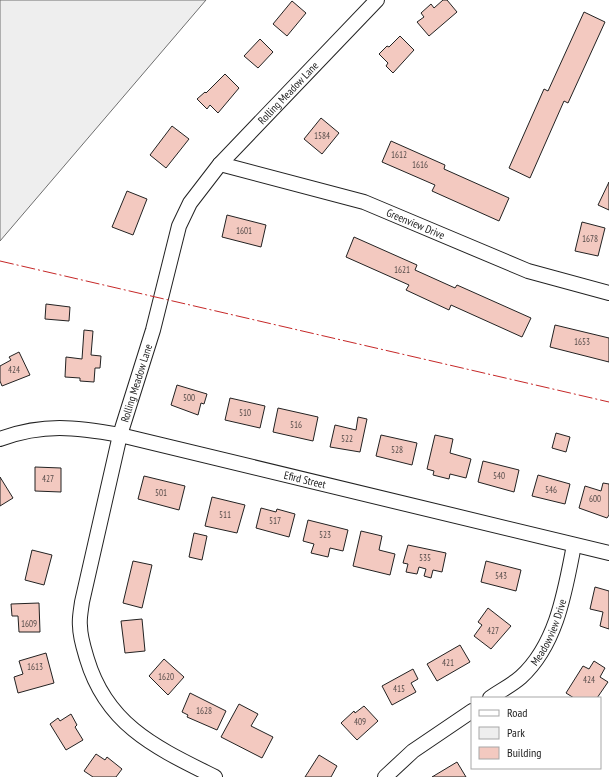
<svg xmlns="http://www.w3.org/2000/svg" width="609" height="777" viewBox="0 0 609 777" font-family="'PT Sans Narrow',sans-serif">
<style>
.green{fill:#eee;stroke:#6f6f6f}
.building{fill:#f3c9c0;stroke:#222}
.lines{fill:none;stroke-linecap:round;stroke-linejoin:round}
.minor-casing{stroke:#222;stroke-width:16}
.minor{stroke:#fff;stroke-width:14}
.power{stroke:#c62828;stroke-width:1;stroke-dasharray:14 3 2 3;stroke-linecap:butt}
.labels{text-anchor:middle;stroke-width:3;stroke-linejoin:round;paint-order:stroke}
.number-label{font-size:9px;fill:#564c4a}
.street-label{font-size:11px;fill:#222;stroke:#fff}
</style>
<rect width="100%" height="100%" fill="#fff"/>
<polygon class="green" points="0,0 206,0 0,241"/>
<g class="building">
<polygon points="443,0 447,0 457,12 429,36 417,22 424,17 421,13 431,4 434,8"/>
<polygon points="292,1 306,13 287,36 273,24"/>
<polygon points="584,12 605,22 568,103 564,101 530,178 509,168 544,89 548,91"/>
<polygon points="400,36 414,50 393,73 386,66 388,63 379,54 387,46 389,47"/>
<polygon points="260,39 273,52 258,68 244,56"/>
<polygon points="225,74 239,88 218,113 210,105 207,109 197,99 205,92 206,93"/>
<polygon points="321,118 339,133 322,154 304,139"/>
<polygon points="172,126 189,139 166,168 150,155"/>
<polygon points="391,141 445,165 444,169 509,198 499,221 432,191 435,185 382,162"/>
<polygon points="609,182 609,210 598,205"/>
<polygon points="127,191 147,199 133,235 112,227"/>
<polygon points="227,215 266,225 261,247 222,237"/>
<polygon points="582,222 605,228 598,256 575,251"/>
<polygon points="354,237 417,265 415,270 455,288 457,285 531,318 522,337 451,305 449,310 406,290 409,285 346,257"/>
<polygon points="46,304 70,307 69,321 45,319"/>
<polygon points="555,325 609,338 609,362 550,347"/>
<polygon points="84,330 93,331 91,355 101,356 100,368 95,368 94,382 80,381 80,378 65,377 66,357 82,359"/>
<polygon points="19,352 30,375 2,386 0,381 0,366 11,360 9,357"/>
<polygon points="177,385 207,394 204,404 201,403 198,415 171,405"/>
<polygon points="230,398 265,406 260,428 225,420"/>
<polygon points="278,408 318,417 313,441 273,432"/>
<polygon points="358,417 367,419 360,452 330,447 335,425 356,430"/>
<polygon points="556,433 570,437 566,452 552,448"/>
<polygon points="381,435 417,443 412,465 376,456"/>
<polygon points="435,435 453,439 450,453 471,459 466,478 450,474 449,479 433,475 434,471 427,469"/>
<polygon points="483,461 519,470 514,492 478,482"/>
<polygon points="35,467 61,468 61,492 35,491"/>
<polygon points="538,475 570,484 565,504 532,496"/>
<polygon points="144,476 185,486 179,510 138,499"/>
<polygon points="0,477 13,498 0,506"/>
<polygon points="603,483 609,484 609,515 607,518 579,508 585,486 601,491"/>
<polygon points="212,497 245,505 237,533 205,526"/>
<polygon points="261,508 276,512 277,509 295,514 289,537 256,528"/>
<polygon points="308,520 348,530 343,551 330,548 328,557 311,553 314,544 303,541"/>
<polygon points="361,531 382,536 379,550 395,554 390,575 353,566"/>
<polygon points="194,533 207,536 202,560 189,557"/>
<polygon points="408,545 446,553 442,572 433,570 431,578 424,576 426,569 419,567 417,574 406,572 408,564 403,563"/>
<polygon points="32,550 52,555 44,585 25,580"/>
<polygon points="133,561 152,565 142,608 123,603"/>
<polygon points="486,561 521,570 516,591 481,582"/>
<polygon points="595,587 609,591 609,629 600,626 603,612 590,609"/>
<polygon points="39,603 40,632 19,632 18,616 12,616 11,604"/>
<polygon points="488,608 511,626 491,649 474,636 482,625 478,622"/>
<polygon points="142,619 145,651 125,653 121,621"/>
<polygon points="460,645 470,662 437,681 427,664"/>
<polygon points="46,653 54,683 18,693 14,677 23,674 19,661"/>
<polygon points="164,659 184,677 168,695 149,676"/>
<polygon points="594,661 605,668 600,677 608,682 597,698 574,698 566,693 583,666 589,669"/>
<polygon points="413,669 418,679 411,683 416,692 392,705 382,686"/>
<polygon points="190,693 226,711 217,730 187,717 188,715 182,712"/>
<polygon points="239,704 258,714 251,726 273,737 262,758 221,737"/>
<polygon points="364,706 378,721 357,740 341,723 354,711 355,713"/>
<polygon points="71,714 77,725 75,727 83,740 66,750 50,724 58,718 60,721"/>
<polygon points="96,754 105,760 107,757 122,769 116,777 93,777 84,771"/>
<polygon points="319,755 337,766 331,777 305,777"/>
<polygon points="457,762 466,777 432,777"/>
</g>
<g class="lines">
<defs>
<g id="minor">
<path id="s1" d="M220,164L364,202L528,271L609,293"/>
<path id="s2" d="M0,439C43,423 76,427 120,435L609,553"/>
<path id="s3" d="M490,698C500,691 512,685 521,677C557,644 565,591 574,545"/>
<path id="s4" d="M215,777C157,748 107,726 87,659C84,649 80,637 80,626C79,619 81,610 82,602L120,435L153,330L179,226L190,203L220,164L377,0"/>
<polyline points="385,777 413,751 472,711"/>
</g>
</defs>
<use href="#minor" class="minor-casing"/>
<use href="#minor" class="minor"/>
<polyline class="power" points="0,261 609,402"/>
</g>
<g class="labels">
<g class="number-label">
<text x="322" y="139">1584</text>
<text x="399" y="158">1612</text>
<text x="420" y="168">1616</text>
<text x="244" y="234">1601</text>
<text x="590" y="242">1678</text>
<text x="402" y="273">1621</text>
<text x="582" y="345">1653</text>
<text x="14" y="373">424</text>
<text x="189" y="401">500</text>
<text x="245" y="416">510</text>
<text x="296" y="428">516</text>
<text x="347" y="442">522</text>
<text x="397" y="453">528</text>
<text x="499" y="479">540</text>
<text x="48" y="482">427</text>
<text x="551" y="493">546</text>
<text x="161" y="496">501</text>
<text x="595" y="502">600</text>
<text x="225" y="518">511</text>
<text x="275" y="524">517</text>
<text x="325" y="538">523</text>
<text x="425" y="561">535</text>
<text x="501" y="579">543</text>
<text x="29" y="627">1609</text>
<text x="493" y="634">427</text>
<text x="448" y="666">421</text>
<text x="35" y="670">1613</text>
<text x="166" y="680">1620</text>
<text x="589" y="683">424</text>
<text x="399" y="692">415</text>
<text x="204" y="714">1628</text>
<text x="360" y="725">409</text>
</g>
<g class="street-label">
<text dy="4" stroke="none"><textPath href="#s4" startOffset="800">Rolling Meadow Lane</textPath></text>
<text dy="4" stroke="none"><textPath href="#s1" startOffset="205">Greenview Drive</textPath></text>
<text dy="4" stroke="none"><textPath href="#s4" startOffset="464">Rolling Meadow Lane</textPath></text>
<text dy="4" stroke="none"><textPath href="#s2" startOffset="312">Efird Street</textPath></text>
<text dy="4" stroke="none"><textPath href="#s3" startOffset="91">Meadowview Drive</textPath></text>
</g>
</g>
<rect x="471" y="697" width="130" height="72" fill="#ffffff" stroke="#a7a7a7"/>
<rect x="479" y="710" width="20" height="6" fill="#ffffff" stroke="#a7a7a7"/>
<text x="507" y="717" font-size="12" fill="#222222">Road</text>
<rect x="479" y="727" width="20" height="12" fill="#eeeeee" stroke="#a7a7a7"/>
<text x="507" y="737" font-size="12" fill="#222222">Park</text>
<rect x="479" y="747" width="20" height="12" fill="#f3c9c0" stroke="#a7a7a7"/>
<text x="507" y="757" font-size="12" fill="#222222">Building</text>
</svg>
